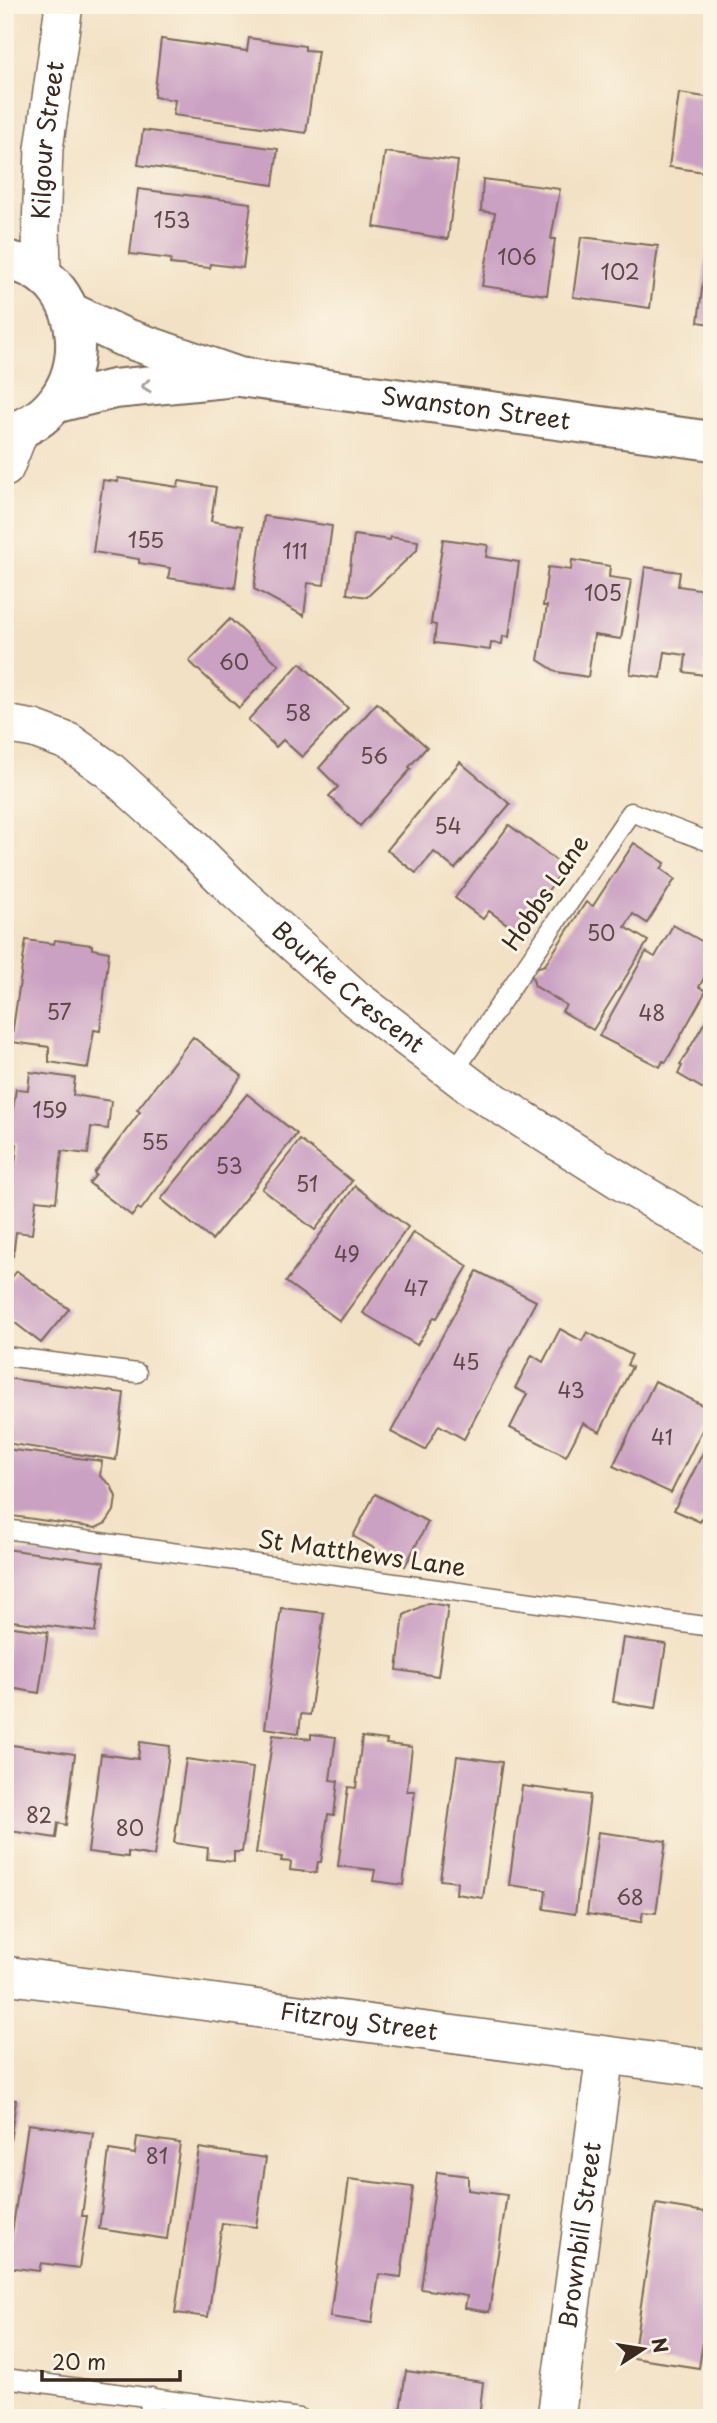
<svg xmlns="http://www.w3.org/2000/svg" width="717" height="2423" viewBox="0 0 717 2423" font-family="'Playpen Sans',sans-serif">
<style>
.building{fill:#caa0c3}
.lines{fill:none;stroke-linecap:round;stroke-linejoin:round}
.service-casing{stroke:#7b6a58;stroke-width:21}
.minor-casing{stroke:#7b6a58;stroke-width:40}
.tertiary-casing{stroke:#7b6a58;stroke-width:42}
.service{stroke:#fff;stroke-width:18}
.minor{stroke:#fff;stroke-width:37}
.tertiary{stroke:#fff;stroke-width:38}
.oneway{stroke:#a79f9a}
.labels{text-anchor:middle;stroke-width:6;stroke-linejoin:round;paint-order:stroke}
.number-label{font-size:21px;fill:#5f4847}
.street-label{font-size:24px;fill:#3b2a1e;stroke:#fcf5e5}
</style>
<rect width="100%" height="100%" fill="#fcf5e5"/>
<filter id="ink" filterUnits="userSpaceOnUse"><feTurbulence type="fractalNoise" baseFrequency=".0143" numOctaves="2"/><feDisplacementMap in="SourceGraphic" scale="14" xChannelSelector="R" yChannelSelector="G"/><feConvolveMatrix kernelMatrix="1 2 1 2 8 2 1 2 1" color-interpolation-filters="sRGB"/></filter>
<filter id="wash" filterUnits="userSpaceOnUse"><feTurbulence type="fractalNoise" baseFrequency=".00686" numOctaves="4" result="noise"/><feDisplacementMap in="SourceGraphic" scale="28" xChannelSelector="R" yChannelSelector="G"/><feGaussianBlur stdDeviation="1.57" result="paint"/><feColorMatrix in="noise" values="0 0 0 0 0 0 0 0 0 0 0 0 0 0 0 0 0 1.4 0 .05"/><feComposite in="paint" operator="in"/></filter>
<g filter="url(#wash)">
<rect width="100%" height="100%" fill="#f2e1c4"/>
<g id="blocks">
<g class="building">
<polygon points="249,38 305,46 305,50 318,51 306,133 173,115 175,100 154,97 161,39 247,51"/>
<polygon points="679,93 712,98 712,173 669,167"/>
<polygon points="143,130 278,149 273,185 138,165"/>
<polygon points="385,152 458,161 448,239 374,227"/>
<polygon points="483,179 560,189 551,239 555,239 547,295 482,286 495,213 481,211"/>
<polygon points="138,189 251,203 243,268 211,264 210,268 170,264 171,259 130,254"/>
<polygon points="581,237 658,246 650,308 573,297"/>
<polygon points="706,257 712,258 712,324 698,322"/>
<polygon points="118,478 178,487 179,481 216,487 211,521 243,526 235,588 168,578 170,568 139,563 139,559 93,552 103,480 118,482"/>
<polygon points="264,516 332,526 324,585 308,583 304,616 254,589"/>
<polygon points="354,535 390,540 391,537 418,541 417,550 367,597 347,594"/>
<polygon points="443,539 488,545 486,557 519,562 509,637 503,636 502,644 491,643 490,650 434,643 436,625 431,624"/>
<polygon points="572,560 610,566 609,577 631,580 621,639 594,635 588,677 557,672 538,660 547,606 543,606 548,567 571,570"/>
<polygon points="645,567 680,572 678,586 712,591 712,621 704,675 684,672 686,655 665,652 661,678 630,674"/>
<polygon points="230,619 279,665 239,708 189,661"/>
<polygon points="300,663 348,708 302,757 283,740 276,747 248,720"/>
<polygon points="377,703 427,747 409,767 411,769 360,826 329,796 338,787 319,768"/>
<polygon points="710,737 712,737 712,766 706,765"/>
<polygon points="460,762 510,804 455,869 434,852 416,873 387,850"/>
<polygon points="509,825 565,867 518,932 489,911 483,919 455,898"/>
<polygon points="634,843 665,863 661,869 675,879 647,923 633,914 625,927 648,941 593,1030 562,1011 566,1005 535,986 530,970 545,965 586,902 593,906"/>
<polygon points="673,925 712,947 712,964 699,987 706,991 666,1062 663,1061 660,1067 599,1036 646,952 655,957"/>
<polygon points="26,940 54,944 55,940 92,945 92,949 109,952 100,1031 94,1030 88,1068 49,1062 49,1047 11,1042"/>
<polygon points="710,1013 712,1015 712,1094 678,1074 682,1066 680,1065"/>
<polygon points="193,1037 242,1076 141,1210 138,1208 132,1216 89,1183 96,1175 94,1173 140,1112 137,1110"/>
<polygon points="30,1072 75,1078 73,1095 111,1101 108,1129 91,1127 88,1154 62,1151 56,1202 36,1200 32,1234 16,1232 13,1256 5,1255 5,1165 15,1166 17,1144 5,1143 5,1120 11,1121 16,1089 28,1090"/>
<polygon points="247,1094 297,1134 212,1240 161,1199"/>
<polygon points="300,1140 352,1181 315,1230 262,1189"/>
<polygon points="355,1186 408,1227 340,1321 286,1282"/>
<polygon points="413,1232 468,1266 437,1318 434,1317 417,1345 363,1313"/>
<polygon points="17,1271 69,1309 41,1343 5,1315 5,1286"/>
<polygon points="477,1271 536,1301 464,1439 439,1425 425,1450 391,1432"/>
<polygon points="560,1329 582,1341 587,1332 632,1355 627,1365 632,1367 600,1432 583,1423 566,1456 510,1428 527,1394 515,1388 532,1355 543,1362"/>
<polygon points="5,1378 124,1393 116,1460 5,1443"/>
<polygon points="655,1381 712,1410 671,1493 613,1466"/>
<polygon points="712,1435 712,1523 702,1518 700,1522 674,1510"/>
<polygon points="5,1449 102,1461 100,1476 111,1485 116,1497 114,1511 106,1523 96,1528 5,1515"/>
<polygon points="375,1494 428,1522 405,1566 353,1536"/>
<polygon points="5,1549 104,1562 95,1632 5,1620"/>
<polygon points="428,1603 448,1606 438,1676 397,1670 404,1615"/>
<polygon points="281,1608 324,1613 310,1715 301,1714 299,1733 265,1728"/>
<polygon points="7,1626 48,1632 39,1693 5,1687"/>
<polygon points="623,1638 666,1644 656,1708 613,1702"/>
<polygon points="311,1734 336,1737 330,1780 338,1781 334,1815 328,1814 321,1862 318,1862 316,1873 290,1870 291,1862 281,1861 282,1857 256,1853 273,1735 311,1739"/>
<polygon points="362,1737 387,1740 386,1744 412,1747 407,1791 415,1791 403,1885 373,1881 375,1870 338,1866 348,1787 356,1788"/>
<polygon points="140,1742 170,1746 154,1856 128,1852 128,1857 88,1852 101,1754 138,1759"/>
<polygon points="5,1744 75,1754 66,1825 58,1823 56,1838 10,1831 11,1817 5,1816"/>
<polygon points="457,1756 502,1762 483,1898 456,1894 457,1882 440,1880"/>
<polygon points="186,1759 253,1768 242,1852 234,1852 234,1862 207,1859 208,1848 174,1843"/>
<polygon points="522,1786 590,1795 575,1914 544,1909 546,1890 509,1885"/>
<polygon points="598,1832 666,1841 656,1913 643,1912 641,1922 587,1914"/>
<polygon points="5,2099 16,2100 7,2162 5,2162"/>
<polygon points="28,2124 93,2133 82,2216 87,2216 79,2268 41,2263 39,2271 7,2267"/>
<polygon points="137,2137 180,2143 167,2239 99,2229 109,2150 135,2154"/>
<polygon points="199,2148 266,2158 256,2227 222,2223 208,2317 175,2313"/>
<polygon points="437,2172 468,2176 468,2190 507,2195 489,2312 465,2308 467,2296 421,2289"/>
<polygon points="349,2179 413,2187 401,2277 379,2274 372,2323 330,2317"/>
<polygon points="656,2204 712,2213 712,2283 699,2368 633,2358"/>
<polygon points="406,2371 483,2382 479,2418 399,2418"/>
</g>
</g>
</g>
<g filter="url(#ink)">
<use href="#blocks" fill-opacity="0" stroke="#7b6a58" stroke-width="2"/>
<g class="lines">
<defs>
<g id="service">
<polyline points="453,1073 631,812 712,843"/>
<polyline points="5,1356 137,1373"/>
<polyline points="5,1529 712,1627"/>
<polyline points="5,2378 300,2418"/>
<polyline points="148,2418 151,2397"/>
</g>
<g id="minor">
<path id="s1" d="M42,275L41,228L44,149L64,5"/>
<polyline points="5,468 20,430"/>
<path id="s2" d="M5,724L34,729L69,742L110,771L176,831L236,891L356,999L473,1088L624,1183L712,1235"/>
<path id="s3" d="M5,1975L712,2069"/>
<path id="s4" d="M556,2418L605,2055"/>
</g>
<g id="tertiary">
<path d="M5,260C99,275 98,414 5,433"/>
<path id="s5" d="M70,312L123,337L239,377L712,441"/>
<polyline points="57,403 114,389 226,378"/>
</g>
</defs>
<use href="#service" class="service-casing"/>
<use href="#minor" class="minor-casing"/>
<use href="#tertiary" class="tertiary-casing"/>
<use href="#service" class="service"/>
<use href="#minor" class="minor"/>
<use href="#tertiary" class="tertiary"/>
</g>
<defs><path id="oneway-chevron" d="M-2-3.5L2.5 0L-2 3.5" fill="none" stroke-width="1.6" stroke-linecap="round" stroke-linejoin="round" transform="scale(1.75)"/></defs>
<use class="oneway" href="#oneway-chevron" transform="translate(146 386) rotate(174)"/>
</g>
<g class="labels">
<g class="number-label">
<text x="172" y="228">153</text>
<text x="517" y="265">106</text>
<text x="620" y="280">102</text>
<text x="146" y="548">155</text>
<text x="295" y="559">111</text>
<text x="603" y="601">105</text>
<text x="234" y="670">60</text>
<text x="298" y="721">58</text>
<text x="374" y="764">56</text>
<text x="448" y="834">54</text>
<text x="601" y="941">50</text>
<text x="59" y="1020">57</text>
<text x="652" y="1021">48</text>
<text x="50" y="1118">159</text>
<text x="155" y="1150">55</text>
<text x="229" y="1174">53</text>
<text x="307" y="1192">51</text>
<text x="347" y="1262">49</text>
<text x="416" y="1296">47</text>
<text x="466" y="1370">45</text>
<text x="571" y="1398">43</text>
<text x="662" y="1445">41</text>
<text x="39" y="1823">82</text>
<text x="130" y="1836">80</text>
<text x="630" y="1905">68</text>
<text x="157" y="2164">81</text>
</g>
<g class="street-label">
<text dy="8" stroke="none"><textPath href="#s1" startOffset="135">Kilgour Street</textPath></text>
<text dy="8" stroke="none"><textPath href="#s5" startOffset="420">Swanston Street</textPath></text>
<text transform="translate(546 893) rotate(-56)" y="8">Hobbs Lane</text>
<text dy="8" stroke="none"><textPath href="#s2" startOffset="439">Bourke Crescent</textPath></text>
<text transform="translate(362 1554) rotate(8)" y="8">St Matthews Lane</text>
<text dy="8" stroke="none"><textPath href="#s3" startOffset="357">Fitzroy Street</textPath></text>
<text dy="8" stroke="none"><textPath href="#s4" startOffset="184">Brownbill Street</textPath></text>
</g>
</g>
<rect width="717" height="2423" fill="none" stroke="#fcf5e5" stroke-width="28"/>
<g transform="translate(643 2349) rotate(78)" stroke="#fcf5e5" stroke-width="5" paint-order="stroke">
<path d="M0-5L12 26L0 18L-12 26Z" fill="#3b2a1e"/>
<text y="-10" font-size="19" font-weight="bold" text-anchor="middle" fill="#3b2a1e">N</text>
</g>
<path d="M42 2370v10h138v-10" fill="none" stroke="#3b2a1e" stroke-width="3.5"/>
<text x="52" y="2370" font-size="21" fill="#3b2a1e" stroke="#fcf5e5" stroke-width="5" paint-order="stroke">20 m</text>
</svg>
